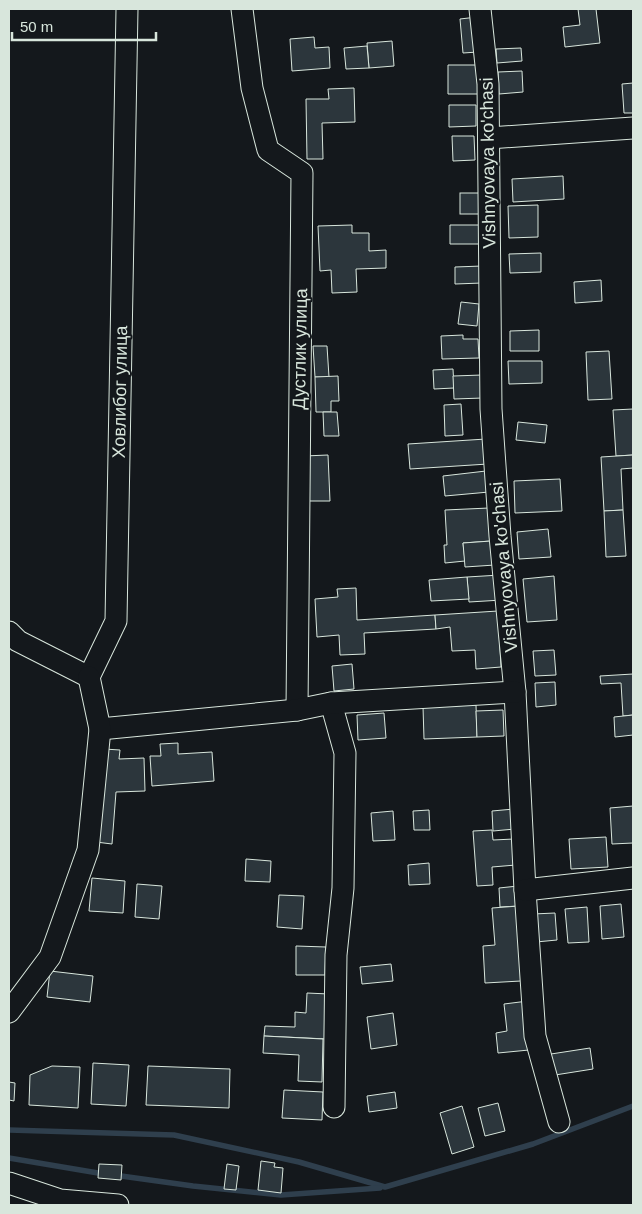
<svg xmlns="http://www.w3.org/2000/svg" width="642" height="1214" viewBox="0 0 642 1214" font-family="Arial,sans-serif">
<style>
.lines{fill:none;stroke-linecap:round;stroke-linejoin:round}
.stream{stroke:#2f3f4d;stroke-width:5.5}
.building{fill:#2c363c;stroke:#d8e6dc}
.minor-casing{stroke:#d8e6dc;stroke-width:23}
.minor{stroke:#14181c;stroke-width:21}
.labels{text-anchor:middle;stroke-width:4;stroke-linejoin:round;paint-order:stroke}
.street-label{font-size:18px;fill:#d8e6dc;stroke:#14181c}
</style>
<rect width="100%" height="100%" fill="#14181c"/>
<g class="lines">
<g class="stream">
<polyline points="9,1130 174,1135 299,1162 385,1187 533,1144 633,1106"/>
<polyline points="9,1158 104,1174"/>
<polyline points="114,1175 193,1186 281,1195 380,1188"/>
</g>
</g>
<g class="building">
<polygon points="578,9 596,9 600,43 565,47 563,27 580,25"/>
<polygon points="477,17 478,52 463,53 460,19"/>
<polygon points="314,37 315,48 329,47 330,68 292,71 290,39"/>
<polygon points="392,41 394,66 369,68 367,43"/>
<polygon points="367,46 369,68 346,69 344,48"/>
<polygon points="521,48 522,61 497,63 496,49"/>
<polygon points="448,65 480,65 481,94 448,94"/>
<polygon points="522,71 523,92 499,94 498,72"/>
<polygon points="633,83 633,113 624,113 622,84"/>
<polygon points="354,88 355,122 322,123 323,159 307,159 306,99 329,99 328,89"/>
<polygon points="449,105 476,105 476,126 449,127"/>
<polygon points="452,136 474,136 475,160 453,161"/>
<polygon points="563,176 564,199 513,202 512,179"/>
<rect x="460" y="193" width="20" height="21"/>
<polygon points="538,205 538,237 509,238 508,206"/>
<polygon points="352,225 352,233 369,233 369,251 386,250 386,268 356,269 357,292 332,293 331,270 320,271 318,226"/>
<polygon points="450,225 479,225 480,244 450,244"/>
<polygon points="541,253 541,272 510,273 509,254"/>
<polygon points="482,266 482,283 455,284 455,267"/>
<polygon points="601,280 602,301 575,303 574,282"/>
<polygon points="461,302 479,304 477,326 458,324"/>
<polygon points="539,330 539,351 510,351 510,331"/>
<polygon points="463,335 463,339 478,339 479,358 442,359 441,336"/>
<polygon points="313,346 327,346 329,377 315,377"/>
<polygon points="609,351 612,399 588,400 586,352"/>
<polygon points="508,361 542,361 542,383 509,384"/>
<polygon points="453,369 454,388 434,389 433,370"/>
<polygon points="482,375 483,398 454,399 453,376"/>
<polygon points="338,376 339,401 331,401 331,412 316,412 315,377"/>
<polygon points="461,404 463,435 445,436 444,405"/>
<polygon points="633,409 633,455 616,456 613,410"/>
<polygon points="323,412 337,412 339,436 324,436"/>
<polygon points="518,422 547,425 545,443 516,440"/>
<polygon points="486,439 488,464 410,469 408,444"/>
<polygon points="328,455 330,501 306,501 304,456"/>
<polygon points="633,455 633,468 621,469 623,510 604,511 601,457"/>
<polygon points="486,471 489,492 445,496 443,476"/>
<polygon points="560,479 562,511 515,513 514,481"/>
<polygon points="489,508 491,541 463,543 465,561 445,563 444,545 447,545 445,510"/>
<polygon points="623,510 626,556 606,557 604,511"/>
<polygon points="548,529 551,557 519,559 517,532"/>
<polygon points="491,541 495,565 465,567 463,543"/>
<polygon points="500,575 502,600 469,602 467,577"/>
<polygon points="554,576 557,620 527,622 523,579"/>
<polygon points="467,577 469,599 431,601 429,580"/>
<polygon points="356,588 357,620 435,615 436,629 364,633 365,654 340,655 339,635 317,637 315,599 338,597 337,589"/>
<polygon points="498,611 501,667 476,669 475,650 452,651 450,627 436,629 435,615"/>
<polygon points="554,650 556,675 535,676 533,651"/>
<polygon points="352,664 354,689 334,691 332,666"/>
<polygon points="633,674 633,715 623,716 621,683 601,684 600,676"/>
<polygon points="555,682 556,705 536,707 535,683"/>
<polygon points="476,705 477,737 424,739 423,707"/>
<polygon points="503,710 504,736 477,737 476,711"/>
<polygon points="384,713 386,738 358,740 357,715"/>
<polygon points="633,715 633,735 615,737 614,717"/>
<polygon points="178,743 178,754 212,752 214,781 152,786 150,756 161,756 160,744"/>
<polygon points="104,749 120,750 119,759 144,758 145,791 116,792 112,844 96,842"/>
<polygon points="633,806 633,843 612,844 610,808"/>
<polygon points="514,809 515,829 493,831 492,811"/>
<polygon points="429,810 430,830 414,830 413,811"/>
<polygon points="393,811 395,840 373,841 371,813"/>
<polygon points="492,830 493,840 514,839 516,865 492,867 493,885 477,886 473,831"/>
<polygon points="606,837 608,867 571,869 569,839"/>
<polygon points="246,859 271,861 270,882 245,881"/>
<polygon points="429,863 430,884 409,885 408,865"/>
<polygon points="92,878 125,881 123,913 89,911"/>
<polygon points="137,884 162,886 159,919 135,917"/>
<polygon points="518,886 519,906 500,907 499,888"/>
<polygon points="279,895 304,896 302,929 277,927"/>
<polygon points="621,904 624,937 602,939 600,906"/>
<polygon points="519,906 521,981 485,983 483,946 495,945 492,908"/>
<polygon points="587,907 589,942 568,943 565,909"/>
<polygon points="555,913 557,940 536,942 533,914"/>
<polygon points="296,946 326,947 325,975 296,975"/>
<polygon points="391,964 393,981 362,984 360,967"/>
<polygon points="50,971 93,976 90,1002 47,997"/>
<polygon points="307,993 329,994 327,1039 264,1036 265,1026 295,1027 295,1012 306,1013"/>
<polygon points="528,1001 529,1050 498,1053 496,1033 507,1031 504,1004"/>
<polygon points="393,1013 397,1045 371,1049 367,1017"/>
<polygon points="264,1036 323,1039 322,1082 298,1081 299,1055 263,1053"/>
<polygon points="590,1048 593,1069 555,1075 551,1054"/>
<polygon points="93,1063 129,1065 126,1106 91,1104"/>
<polygon points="52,1066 80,1067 78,1108 29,1105 30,1075"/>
<polygon points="148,1066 230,1069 229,1108 146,1105"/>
<polygon points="9,1082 15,1083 14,1101 9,1100"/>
<polygon points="284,1090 323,1092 322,1120 282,1118"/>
<polygon points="395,1092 397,1108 369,1112 367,1096"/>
<polygon points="498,1103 505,1131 485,1136 478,1108"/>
<polygon points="462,1106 474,1147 452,1154 440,1113"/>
<polygon points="261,1161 275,1163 274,1167 283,1168 281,1193 258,1190"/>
<polygon points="99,1164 122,1165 121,1180 98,1178"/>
<polygon points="227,1164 239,1166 236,1190 224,1189"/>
</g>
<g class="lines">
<defs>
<g id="minor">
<polyline points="242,9 252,88 268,150 302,173 297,710"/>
<polyline points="480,9 488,84 491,409 500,536 515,692 525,890 535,1036 559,1122"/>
<polyline points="489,138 633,128"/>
<polyline points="9,632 18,641 89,677"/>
<polyline points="89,677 116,621 127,9"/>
<polyline points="331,703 345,753 343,888 336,955 334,1107"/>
<polyline points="100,729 297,710 331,703 515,692"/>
<polyline points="525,890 633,878"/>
<polyline points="9,1012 50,957 88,850 100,729 89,677"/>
<polyline points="9,1183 60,1200 118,1205"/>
</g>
</defs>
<use href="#minor" class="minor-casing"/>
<use href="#minor" class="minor"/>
</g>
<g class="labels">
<g class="street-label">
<text transform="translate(488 163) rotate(-91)" y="6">Vishnyovaya ko'chasi</text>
<text transform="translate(300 349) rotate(-89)" y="6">Дустлик улица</text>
<text transform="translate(120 392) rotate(-89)" y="6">Ховлибог улица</text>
<text transform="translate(504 567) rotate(-95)" y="6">Vishnyovaya ko'chasi</text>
</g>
</g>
<rect width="642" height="1214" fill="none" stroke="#d8e6dc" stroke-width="20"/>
<path d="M12 32v8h144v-8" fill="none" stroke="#d8e6dc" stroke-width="2.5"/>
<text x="20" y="32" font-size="15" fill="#d8e6dc" stroke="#14181c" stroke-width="4" paint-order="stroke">50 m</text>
</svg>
